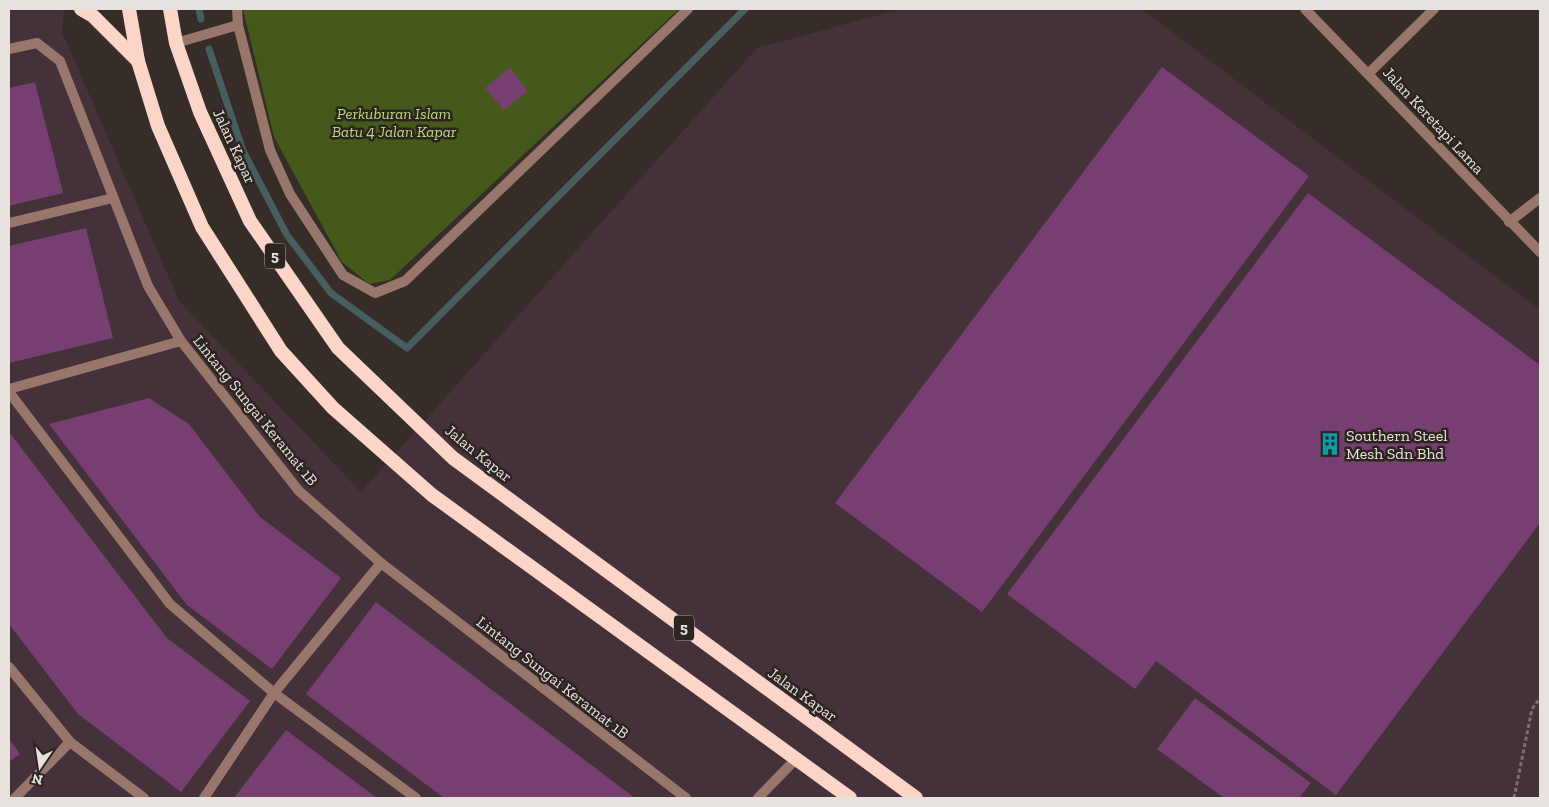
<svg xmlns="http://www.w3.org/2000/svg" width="1549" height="807" viewBox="0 0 1549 807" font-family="'Zilla Slab',serif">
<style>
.industrial{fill:#443139}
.green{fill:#455a1a}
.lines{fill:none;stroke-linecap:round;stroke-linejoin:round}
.stream{stroke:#465e60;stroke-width:7}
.building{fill:#773e72}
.path{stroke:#7a726e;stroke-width:3;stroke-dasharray:4 2.5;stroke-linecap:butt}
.service{stroke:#99766b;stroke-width:10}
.minor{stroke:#99766b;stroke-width:10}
.tertiary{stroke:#99766b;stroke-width:10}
.trunk{stroke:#fcd5c9;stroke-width:14}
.labels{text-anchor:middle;stroke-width:5;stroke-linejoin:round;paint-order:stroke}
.shield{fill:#2c241f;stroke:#b0a9a5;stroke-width:1}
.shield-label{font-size:15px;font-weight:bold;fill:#e8e2df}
.park-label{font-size:16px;font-style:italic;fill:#b9de77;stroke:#2c241f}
.street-label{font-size:16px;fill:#e8e2df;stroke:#2c241f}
.poi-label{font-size:16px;fill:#e8e2df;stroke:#2c241f;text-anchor:start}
</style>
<rect width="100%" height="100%" fill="#362d28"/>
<polygon class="industrial" points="9,9 64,9 62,32 179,301 361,492 757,48 901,9 1141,9 1540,310 1540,798 9,798"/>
<polygon class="green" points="243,9 679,9 390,280 369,284 342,262 274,137"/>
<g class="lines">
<g class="stream">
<polyline points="199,9 201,19"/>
<polyline points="209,49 243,151 287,235 331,293 407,348 745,9"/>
</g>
</g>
<g class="building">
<polygon points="1162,67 1309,176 982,612 835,503"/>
<polygon points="510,68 528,91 504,110 485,88"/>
<polygon points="35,82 63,193 9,206 9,88"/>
<polygon points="1308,193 1540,365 1540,523 1336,795 1156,661 1135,689 1007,594"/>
<polygon points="86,228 113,338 9,363 9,246"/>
<polygon points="149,398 189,424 260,517 341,578 272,669 187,605 49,424"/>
<polygon points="9,432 167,638 250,701 181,792 78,714 9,624"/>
<polygon points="376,602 635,798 444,798 306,694"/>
<polygon points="1195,698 1311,783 1299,798 1224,798 1157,749"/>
<polygon points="286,730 377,798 234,798"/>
<polygon points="9,739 20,754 9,762"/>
</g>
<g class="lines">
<polyline class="path" points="1514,798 1532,709 1540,698"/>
<g class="service">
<polyline points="237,9 238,25 270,150 290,194 343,275 375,293 405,281 688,9"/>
<polyline points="176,43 238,25"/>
<polyline points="1369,73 1434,9"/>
<polyline points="1509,222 1540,198"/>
<polyline points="9,223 113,198"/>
<polyline points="9,392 170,604 274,693 416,798"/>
<polyline points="204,798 274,693 381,563"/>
</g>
<g class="minor">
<polyline points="9,49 37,43 60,61 148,286 181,341 299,491 381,563 686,798"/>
<polyline points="9,389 181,341"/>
<polyline points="9,667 70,742 144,798"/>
<polyline points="15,798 70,742"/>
<polyline points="758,798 796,759"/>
</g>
<polyline class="tertiary" points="1305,9 1540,252"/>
<g class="trunk">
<polyline points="81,9 93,16 138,61"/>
<polyline points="129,9 138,61 158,126 202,227 281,351 333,408 432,495 850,798"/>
<polyline points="170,9 176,43 200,112 250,221 338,348 453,458 916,798"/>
</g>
</g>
<defs>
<symbol id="building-bare" viewBox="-9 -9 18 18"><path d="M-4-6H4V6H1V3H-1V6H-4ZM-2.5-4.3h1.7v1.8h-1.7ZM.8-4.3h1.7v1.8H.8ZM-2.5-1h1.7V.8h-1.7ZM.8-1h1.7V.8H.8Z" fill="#0f9aa8" stroke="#2c241f" stroke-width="2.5" paint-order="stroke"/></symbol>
</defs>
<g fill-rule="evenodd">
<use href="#building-bare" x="1314" y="428" width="32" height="32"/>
</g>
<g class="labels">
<g class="shield">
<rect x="265" y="243.5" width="20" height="25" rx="4"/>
<rect x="674" y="615.5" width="20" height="25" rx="4"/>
</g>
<g class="shield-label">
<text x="275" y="261">5</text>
<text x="684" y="633">5</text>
</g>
<g class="park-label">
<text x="394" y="119">Perkuburan Islam<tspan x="394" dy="18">Batu 4 Jalan Kapar</tspan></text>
</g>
<g class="street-label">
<text transform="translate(1434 120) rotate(47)" y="6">Jalan Keretapi Lama</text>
<text transform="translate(235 146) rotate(65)" y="6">Jalan Kapar</text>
<text transform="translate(256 410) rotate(51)" y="6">Lintang Sungai Keramat 1B</text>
<text transform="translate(479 453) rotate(39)" y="6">Jalan Kapar</text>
<text transform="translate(553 677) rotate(38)" y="6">Lintang Sungai Keramat 1B</text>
<text transform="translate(803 694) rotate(36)" y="6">Jalan Kapar</text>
</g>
<g class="poi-label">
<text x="1346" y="441">Southern Steel<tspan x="1346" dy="18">Mesh Sdn Bhd</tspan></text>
</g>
</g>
<rect width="1549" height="807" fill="none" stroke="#e8e2df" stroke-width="20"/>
<g transform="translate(40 767) rotate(193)" stroke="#2c241f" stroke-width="4" paint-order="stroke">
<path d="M0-4L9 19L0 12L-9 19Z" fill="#e8e2df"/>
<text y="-8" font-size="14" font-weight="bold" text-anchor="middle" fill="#e8e2df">N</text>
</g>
</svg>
